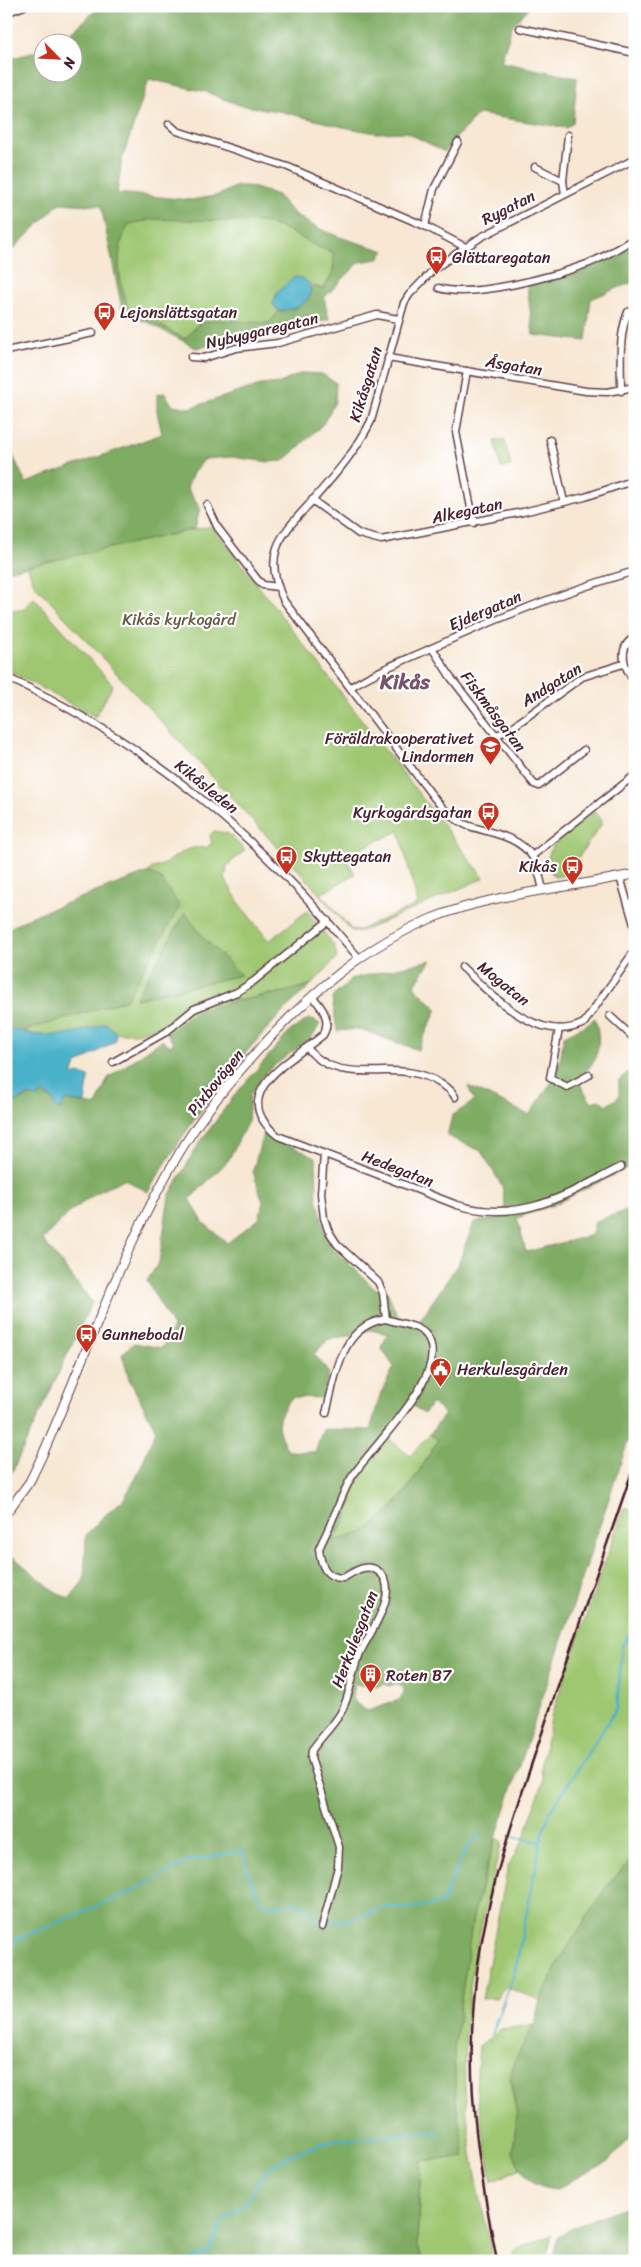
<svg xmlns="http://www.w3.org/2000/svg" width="641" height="2267" viewBox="0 0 641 2267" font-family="Sriracha,sans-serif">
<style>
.green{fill:#9fc772;stroke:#74734e;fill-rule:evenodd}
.forest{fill:#7fac64;stroke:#646648;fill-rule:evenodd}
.water{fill:#4ab1c9;stroke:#4a687a}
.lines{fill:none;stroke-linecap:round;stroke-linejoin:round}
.stream{stroke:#4ab1c9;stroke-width:2.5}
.minor-casing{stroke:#643d44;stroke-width:9}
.tertiary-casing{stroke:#643d44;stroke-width:10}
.minor{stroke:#fff;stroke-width:6}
.tertiary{stroke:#fff;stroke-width:8}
.rail{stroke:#4a1f2b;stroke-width:2.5}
.labels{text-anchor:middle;stroke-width:4.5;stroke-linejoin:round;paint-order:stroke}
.street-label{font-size:16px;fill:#4a1f2b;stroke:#fff}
.poi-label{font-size:16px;fill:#4a1f2b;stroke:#fff;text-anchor:start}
.park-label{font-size:16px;fill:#685a44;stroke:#fff}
.district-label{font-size:21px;font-weight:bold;fill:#79526b;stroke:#fff}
</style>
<rect width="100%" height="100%" fill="#fff"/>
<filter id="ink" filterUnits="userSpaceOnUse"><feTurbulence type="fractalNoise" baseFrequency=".02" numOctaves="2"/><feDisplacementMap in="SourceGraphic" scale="10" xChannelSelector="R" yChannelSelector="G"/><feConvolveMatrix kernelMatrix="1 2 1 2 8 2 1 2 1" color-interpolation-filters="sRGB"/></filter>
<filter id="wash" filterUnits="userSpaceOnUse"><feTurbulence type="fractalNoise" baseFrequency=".0096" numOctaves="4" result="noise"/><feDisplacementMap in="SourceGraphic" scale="20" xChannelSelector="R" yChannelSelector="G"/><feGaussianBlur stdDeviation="1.12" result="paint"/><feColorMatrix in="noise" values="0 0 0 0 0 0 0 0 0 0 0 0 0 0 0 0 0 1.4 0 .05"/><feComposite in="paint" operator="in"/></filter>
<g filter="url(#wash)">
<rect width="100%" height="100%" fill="#f7e7d3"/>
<g class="green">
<path d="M154,219L263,222L285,229L316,246L334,253L333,273L323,289C312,286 305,280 293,277L277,293L273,304L281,310H289L270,323L198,324L185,339L179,337L153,321L130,312C118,284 113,251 129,224Z"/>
<polygon points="504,439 511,466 501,468 495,441"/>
<path d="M212,526L484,878L358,933L350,930L302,874L34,584L27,565ZM399,831L418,904L357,931L351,929L321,894L355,874L345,856Z"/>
<polygon points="34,598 113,685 95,717 6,669 6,610 22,610"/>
<path d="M594,812L602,819L601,825L571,868L573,873L555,877C531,850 574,828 594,812Z"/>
<path d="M214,831L229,834L245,850L227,866L225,879L241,906L269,941L307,911L335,947L337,958L312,984L288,992L264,995L197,1012L178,1029L167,1034L163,1026L136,1033H116L106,1023C82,1032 49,1043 24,1031L126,1000L161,879L149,872L152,868C173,865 180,844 206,848L212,843L210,835ZM185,913L202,936L241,975L136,999Z"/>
<path d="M430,1434L438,1440C419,1471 394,1517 360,1533C352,1537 342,1538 334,1541L346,1518L357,1483L387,1437L410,1456Z"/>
<polygon points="624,1507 635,1511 635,1721 629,1732 635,1736 635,1855 606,1887 560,1960 540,2000 505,1987 496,1998 482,1999 508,1867 523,1841 543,1782 541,1768 552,1714"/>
<path d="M496,1838L502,1842C481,1921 461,2003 465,2085C467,2145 482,2202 493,2261H422L417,2242L421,2161L464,2157L456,2104L454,2050L473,1916Z"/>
<polygon points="534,2025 515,2060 511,2088 517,2114 513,2152 520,2168 492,2182 476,2088 479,2046 501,2029"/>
<polygon points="552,2235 545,2261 515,2261 513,2251"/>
</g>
<g class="forest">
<path d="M101,6H530L512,26L501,62L577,78L573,123L566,128L478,114C466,129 455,136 445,152L406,132L376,133L343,127L283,112L239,105L206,92L149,79L122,160L117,193L191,200L219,195L236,186H248L278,195C300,230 348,239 385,251L378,259L360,262L324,298L329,319L287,333L229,341L196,348L145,321L123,314L101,206L60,203L6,256V60L42,50V72H72V42H60ZM154,219L263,222L285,229L316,246L334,253L333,273L324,289L310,286L311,295L297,307L278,312L270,323L216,320L198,324L185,339L153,321L130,312C118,284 113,251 129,224Z"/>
<polygon points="635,244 635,281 591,299 586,341 533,335 527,285 579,273"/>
<polygon points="302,373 322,374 336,383 335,402 323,424 284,461 268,462 232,457 205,459 193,473 187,488 200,508 195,529 6,571 6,441 26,483 162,434 157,412 157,394 165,393 172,405 190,408 260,385 280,383"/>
<polygon points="149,872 161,879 180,906 126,1000 24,1031 18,1029 6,1030 6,930 32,916"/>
<polygon points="185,913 202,936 241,975 135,999"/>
<polygon points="431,960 414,986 437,1009 418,1050 359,1029 337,1031 332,998 351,979"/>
<path d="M312,984C247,1043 193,1116 148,1192L124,1179C91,1194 66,1212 43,1240L92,1302L6,1485V1106C32,1097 40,1083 61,1109L66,1100L96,1106L108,1078L162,1040L171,1046L173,1043L167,1034C179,1028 188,1016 198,1012C235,997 275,997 312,984Z"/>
<path d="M310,1018L320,1024L312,1037L267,1071L250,1094L248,1121L228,1161L190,1199L203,1222L227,1243L259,1219L263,1202L253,1171L263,1134L316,1157L317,1197L326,1236L334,1249L374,1288L388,1293L398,1317L418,1323L458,1264L474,1222L503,1218L505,1203L502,1186L481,1151L447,1136L452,1116L474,1101L468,1086L529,1115L558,1073L564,1036L586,1025L595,1018C602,1041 599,1062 580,1077L581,1086L591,1102L599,1100L607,1105L619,1097V1080L635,1066V1164L553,1205L517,1218L526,1252L592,1235L595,1221L635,1208V1420L489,1858L473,1916L454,2050L456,2104L465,2157L421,2161L417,2242L422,2261H6V1559L11,1555L53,1590L69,1599L84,1580L86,1535L102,1518L123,1500L136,1478L156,1430L129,1379L122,1354L134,1343L162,1348L173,1327L147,1281L159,1262L169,1196L198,1145L234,1096L290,1031ZM370,1330L388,1334L381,1348L394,1367L380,1395L370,1430L323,1429L315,1452L288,1451C274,1425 275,1420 292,1397L323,1398L329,1372L314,1354L329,1339L351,1336ZM432,1403L445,1414L430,1434L438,1440C418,1473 397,1514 361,1533C353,1537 343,1538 334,1541L346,1518L357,1483L387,1437L412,1405L424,1414ZM396,1683L403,1688L404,1694L399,1700L368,1711C355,1704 350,1700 354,1685L379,1686L382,1684L390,1686Z"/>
<polygon points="635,1855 635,2030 629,2036 635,2045 635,2126 630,2137 610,2160 555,2190 544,2188 531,2182 520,2168 513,2152 517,2114 510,2077 515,2060 534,2025 540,2000 560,1960 606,1887"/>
<polygon points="635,2203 635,2261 552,2261 558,2237 580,2224"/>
</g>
<g class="water">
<path d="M293,277C320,276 317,312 277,310L273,304L277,293Z"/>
<path d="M106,1023L116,1033L115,1041L76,1065L72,1075L79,1073L89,1077L85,1103L66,1100L61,1109L58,1110L53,1105V1099L44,1093L37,1098L30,1095L6,1106V1030C19,1028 22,1033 33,1034C59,1038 82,1032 106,1023Z"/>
</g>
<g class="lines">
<g class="stream">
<polyline points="514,1837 539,1842"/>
<polyline points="326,1922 350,1920 385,1907 411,1908 442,1903 466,1849 479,1835 482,1835"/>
<path d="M6,1949L16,1940L129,1893L191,1860L244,1851C245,1863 255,1903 269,1905C279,1906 291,1904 301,1903L319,1922"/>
<polyline points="492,2033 515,1971 543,1831 551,1810 617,1708 622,1646 635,1625"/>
<polyline points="188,2261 210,2251 223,2221 247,2202 264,2171 288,2156 333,2140 373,2138 411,2133 440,2133"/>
</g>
</g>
</g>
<g filter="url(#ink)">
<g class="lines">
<defs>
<g id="minor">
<polyline points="6,13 24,6"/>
<polyline points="520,28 635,53"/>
<polyline points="169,124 177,131 288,167 425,226 465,247"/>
<polyline points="535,167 563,181 565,194"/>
<polyline points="563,181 568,135"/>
<polyline points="425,226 434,189 458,142"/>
<path d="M439,288C472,299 554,276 587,264C603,258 620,247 635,238"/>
<polyline points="6,351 93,333"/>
<polyline points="191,357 204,358 236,348 278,343 377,315 398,319"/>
<polyline points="388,358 586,391 607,392 635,387"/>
<polyline points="467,371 456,432 474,523"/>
<path d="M621,391C621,365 618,337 628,312L635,310"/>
<polyline points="550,440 564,502"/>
<polyline points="312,500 359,534 381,540 523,512 585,497 635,480"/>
<polyline points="207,505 218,528 257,579 263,585 278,587"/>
<path d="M635,637C616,648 624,668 635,682"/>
<polyline points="432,648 452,679 534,784 539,786 584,750"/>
<path d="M6,677C148,742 259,837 358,957"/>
<path d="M351,687C377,670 406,660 434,647C500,617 565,591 635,571"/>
<polyline points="496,735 507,731 582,677 623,664"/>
<polyline points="532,856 635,775"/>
<polyline points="620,877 635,928"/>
<path d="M543,889C540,879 538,865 532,856C516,834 487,833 464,824C452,818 443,809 435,799L284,601C261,553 281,535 312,501C333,477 357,450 371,421L404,303L409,295L434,269L481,237L635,159"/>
<path d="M462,967C492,995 539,1046 584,1023L635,950"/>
<path d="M312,996C322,1007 332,1020 323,1035C290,1062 225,1094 278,1136L457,1205C522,1224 565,1195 621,1167"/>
<polyline points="610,1016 635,1039"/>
<polyline points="559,1029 550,1078 567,1087 589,1075"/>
<path d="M307,1048C343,1092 397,1054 441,1084C447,1088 452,1090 455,1097"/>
<polyline points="113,1062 166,1032 194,1009 237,992 254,981 328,921"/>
<path d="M326,1413C336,1377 340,1325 386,1319"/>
<path d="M322,1927L338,1867L339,1847L311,1758L312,1750C320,1738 332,1727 340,1714C351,1696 352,1672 360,1653C369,1633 403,1589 378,1571C366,1562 354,1572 343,1578C325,1578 321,1565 319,1549C323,1539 329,1529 333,1518C339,1506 343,1492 350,1480C367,1450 453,1374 427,1336C420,1325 397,1323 386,1319L383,1293L378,1282L337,1244L328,1230L324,1218L321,1194L324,1154"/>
</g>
<path id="tertiary" d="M6,1514L30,1481L42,1456C87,1354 123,1245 181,1150C211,1101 251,1056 291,1016C333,975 376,942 430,919C496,892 566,889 635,874"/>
</defs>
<use href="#minor" class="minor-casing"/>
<use href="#tertiary" class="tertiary-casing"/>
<use href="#minor" class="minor"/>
<use href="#tertiary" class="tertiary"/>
<path class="rail" d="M497,2261C481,2179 467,2098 473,2014C478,1919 509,1831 539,1742C570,1649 603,1556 635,1463"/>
</g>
</g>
<defs>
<symbol id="bus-pin" viewBox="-11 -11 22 30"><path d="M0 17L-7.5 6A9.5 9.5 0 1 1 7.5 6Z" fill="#c8321e" stroke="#fff"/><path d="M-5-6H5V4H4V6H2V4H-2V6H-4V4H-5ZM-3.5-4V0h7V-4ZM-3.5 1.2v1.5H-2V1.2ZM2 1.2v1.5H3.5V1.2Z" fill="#fff"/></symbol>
<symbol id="school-pin" viewBox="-11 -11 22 30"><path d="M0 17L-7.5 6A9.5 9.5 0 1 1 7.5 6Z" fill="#c8321e" stroke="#fff"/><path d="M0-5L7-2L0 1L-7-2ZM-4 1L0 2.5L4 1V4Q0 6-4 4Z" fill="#fff"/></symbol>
<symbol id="civic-pin" viewBox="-11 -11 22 30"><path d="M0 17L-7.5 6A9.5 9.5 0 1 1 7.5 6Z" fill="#c8321e" stroke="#fff"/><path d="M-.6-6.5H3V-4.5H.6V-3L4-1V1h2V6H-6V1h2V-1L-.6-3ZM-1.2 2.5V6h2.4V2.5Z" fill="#fff"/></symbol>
<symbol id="building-pin" viewBox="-11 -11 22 30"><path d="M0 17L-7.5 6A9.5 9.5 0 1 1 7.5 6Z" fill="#c8321e" stroke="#fff"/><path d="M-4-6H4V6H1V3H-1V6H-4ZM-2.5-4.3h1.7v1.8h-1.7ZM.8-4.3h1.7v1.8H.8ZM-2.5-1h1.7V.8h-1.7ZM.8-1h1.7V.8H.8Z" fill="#fff"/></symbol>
</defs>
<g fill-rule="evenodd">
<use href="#bus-pin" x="424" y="244" width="25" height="34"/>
<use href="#bus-pin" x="92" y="300" width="25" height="34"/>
<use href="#school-pin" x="478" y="734" width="25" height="34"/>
<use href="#bus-pin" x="476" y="800" width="25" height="34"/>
<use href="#bus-pin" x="274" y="844" width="25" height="34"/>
<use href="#bus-pin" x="560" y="854" width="25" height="34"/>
<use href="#bus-pin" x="74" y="1322" width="25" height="34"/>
<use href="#civic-pin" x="428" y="1356" width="25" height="34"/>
<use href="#building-pin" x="358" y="1662" width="25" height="34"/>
</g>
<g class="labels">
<g class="street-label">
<text transform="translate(508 207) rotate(-27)" y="6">Rygatan</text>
<text transform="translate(262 330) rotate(-13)" y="6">Nybyggaregatan</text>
<text transform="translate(514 365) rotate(9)" y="6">Åsgatan</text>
<text transform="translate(365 384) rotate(-73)" y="6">Kikåsgatan</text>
<text transform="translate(467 510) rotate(-12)" y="6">Alkegatan</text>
<text transform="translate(485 610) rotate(-23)" y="6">Ejdergatan</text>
<text transform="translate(551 684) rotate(-32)" y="6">Andgatan</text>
<text transform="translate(494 711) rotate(53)" y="6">Fiskmåsgatan</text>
<text transform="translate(207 786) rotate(39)" y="6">Kikåsleden</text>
<text transform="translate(504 983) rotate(39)" y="6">Mogatan</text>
<text transform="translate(215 1082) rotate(-51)" y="6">Pixbovägen</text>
<text transform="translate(398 1168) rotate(21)" y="6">Hedegatan</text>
<text transform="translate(354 1639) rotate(-69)" y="6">Herkulesgatan</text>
</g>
<g class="poi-label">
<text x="452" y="263">Glättaregatan</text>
<text x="120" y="318">Lejonslättsgatan</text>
<text x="474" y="744" text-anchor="end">Föräldrakooperativet<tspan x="474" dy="18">Lindormen</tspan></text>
<text x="472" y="818" text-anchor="end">Kyrkogårdsgatan</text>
<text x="303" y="862">Skyttegatan</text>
<text x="557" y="872" text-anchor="end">Kikås</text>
<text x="102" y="1340">Gunnebodal</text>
<text x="457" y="1375">Herkulesgården</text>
<text x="386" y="1681">Roten B7</text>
</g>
<g class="park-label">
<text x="179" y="625">Kikås kyrkogård</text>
</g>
<g class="district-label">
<text x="405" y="689">Kikås</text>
</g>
</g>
<rect width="641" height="2267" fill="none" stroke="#fff" stroke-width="25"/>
<g transform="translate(58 58) rotate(114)"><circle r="24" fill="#ffffff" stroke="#b7a5aa"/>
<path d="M0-4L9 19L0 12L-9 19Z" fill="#c8321e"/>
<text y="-8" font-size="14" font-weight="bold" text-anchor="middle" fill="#4a1f2b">N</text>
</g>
</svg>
